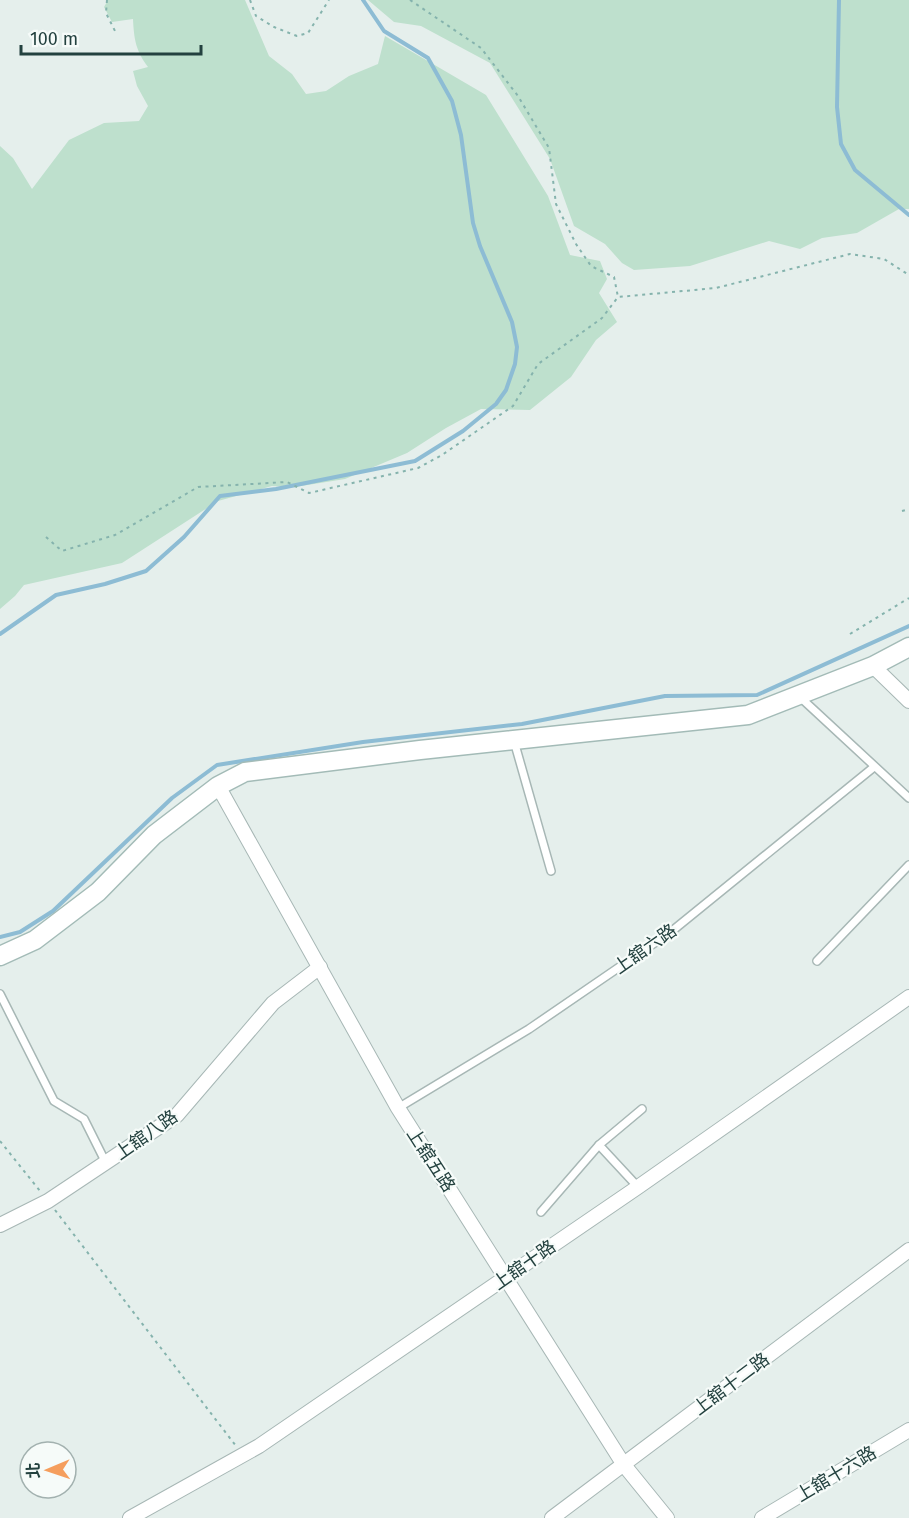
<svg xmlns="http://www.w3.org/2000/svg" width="909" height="1518" viewBox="0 0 909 1518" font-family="'Fira Sans','Noto Sans TC',sans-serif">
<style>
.green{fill:#bee0cd}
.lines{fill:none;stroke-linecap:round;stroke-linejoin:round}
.stream{stroke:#8dbcd4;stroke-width:4}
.lane-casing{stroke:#a7b7b5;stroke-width:10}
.street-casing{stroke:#a7b7b5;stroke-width:16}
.secondary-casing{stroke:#a3bbb7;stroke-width:21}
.path{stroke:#85b3ad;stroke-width:2;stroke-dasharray:3 4.5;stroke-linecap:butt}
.lane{stroke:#fff;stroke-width:7}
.street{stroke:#fff;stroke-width:14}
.secondary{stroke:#fff;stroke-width:18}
.labels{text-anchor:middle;stroke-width:4.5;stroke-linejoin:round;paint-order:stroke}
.street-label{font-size:18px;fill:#23413f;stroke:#f6fbf9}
</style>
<rect width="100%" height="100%" fill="#e5efec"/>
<g class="green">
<path d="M108,0H245L269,56L292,74L306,94L326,91L349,76L378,64L385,36L486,95L548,196L570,255L600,261L607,279L599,293L617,322L596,340L571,377L530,410L481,409L446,428L407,453L345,479L295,487L272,486L218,501L122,563L24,585L15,596L0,609V146L13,158L32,189L69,140L104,123L139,121L148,106L137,86L133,71L148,67C136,51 134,40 133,19L112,22L104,7Z"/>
<polygon points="368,0 909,0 909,209 899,209 857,233 822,238 800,249 769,241 690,266 634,270 622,263 605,244 574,226 550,159 490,63 421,26 394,22"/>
</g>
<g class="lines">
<g class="stream">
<polyline points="839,0 837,107 841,144 855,170 909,215"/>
<polyline points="0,634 56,595 105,584 146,571 184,537 220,496 276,489 415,461 463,431 496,404 506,390 515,364 517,347 512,322 480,246 473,223 461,135 452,101 428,58 384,31 363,0"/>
<polyline points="0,937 20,932 53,911 172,798 217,765 363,742 522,724 665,696 757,695 909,626"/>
</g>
<defs>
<g id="lane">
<polyline points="801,698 909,798"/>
<polyline points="514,741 551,871"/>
<polyline points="817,961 909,865"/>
<polyline points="0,994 54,1101 84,1119 106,1163"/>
<polyline points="398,1108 529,1029 672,931 874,767"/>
<polyline points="599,1145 638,1187"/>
<polyline points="541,1212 599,1145 642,1109"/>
</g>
<g id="street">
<polyline points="873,666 909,701"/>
<polyline points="218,786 398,1108 624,1465 667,1518"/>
<polyline points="0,1225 48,1201 177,1115 273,1003 320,967"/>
<polyline points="130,1518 259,1446 638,1187 909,997"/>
<polyline points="552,1518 909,1250"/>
<polyline points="762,1518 909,1430"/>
</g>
<polyline id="secondary" points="0,956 35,940 98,892 154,835 218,786 245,772 420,750 748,715 873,666 909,647"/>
</defs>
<use href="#lane" class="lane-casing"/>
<use href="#street" class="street-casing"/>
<use href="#secondary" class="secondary-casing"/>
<g class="path">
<polyline points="107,0 106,13 116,33"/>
<polyline points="250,0 256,16 274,27 297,36 308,33 329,0"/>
<polyline points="410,0 481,48 518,96 549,148 556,204 576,244 591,266 614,277 618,297"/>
<polyline points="902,511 909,509"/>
<polyline points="46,537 62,551 115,535 198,487 287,482 309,493 418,468 442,455 513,406 538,364 602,318 618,297 716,288 850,254 884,259 909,275"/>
<polyline points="850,634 909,598"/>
<polyline points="0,1141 40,1191"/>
<polyline points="55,1210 236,1446"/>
</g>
<use href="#lane" class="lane"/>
<use href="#street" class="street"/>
<use href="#secondary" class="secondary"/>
</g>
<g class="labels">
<g class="street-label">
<text transform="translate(645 949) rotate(-35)" y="6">上舘六路</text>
<text transform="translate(146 1135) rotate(-35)" y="6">上舘八路</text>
<text transform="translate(431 1160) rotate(57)" y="6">上舘五路</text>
<text transform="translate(524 1265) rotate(-35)" y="6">上舘十路</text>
<text transform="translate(731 1384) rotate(-37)" y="6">上舘十二路</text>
<text transform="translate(836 1474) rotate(-31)" y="6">上舘十六路</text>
</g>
</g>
<g transform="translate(48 1470) rotate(268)"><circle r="28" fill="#f6fbf9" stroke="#a2b1af" stroke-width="1.5"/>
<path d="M0-4.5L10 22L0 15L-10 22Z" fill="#f59e5d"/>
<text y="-9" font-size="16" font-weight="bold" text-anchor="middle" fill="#23413f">北</text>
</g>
<path d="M21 45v9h180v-9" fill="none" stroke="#23413f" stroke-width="3"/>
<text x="30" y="45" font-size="18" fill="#23413f" stroke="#f6fbf9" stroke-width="4.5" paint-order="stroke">100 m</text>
</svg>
